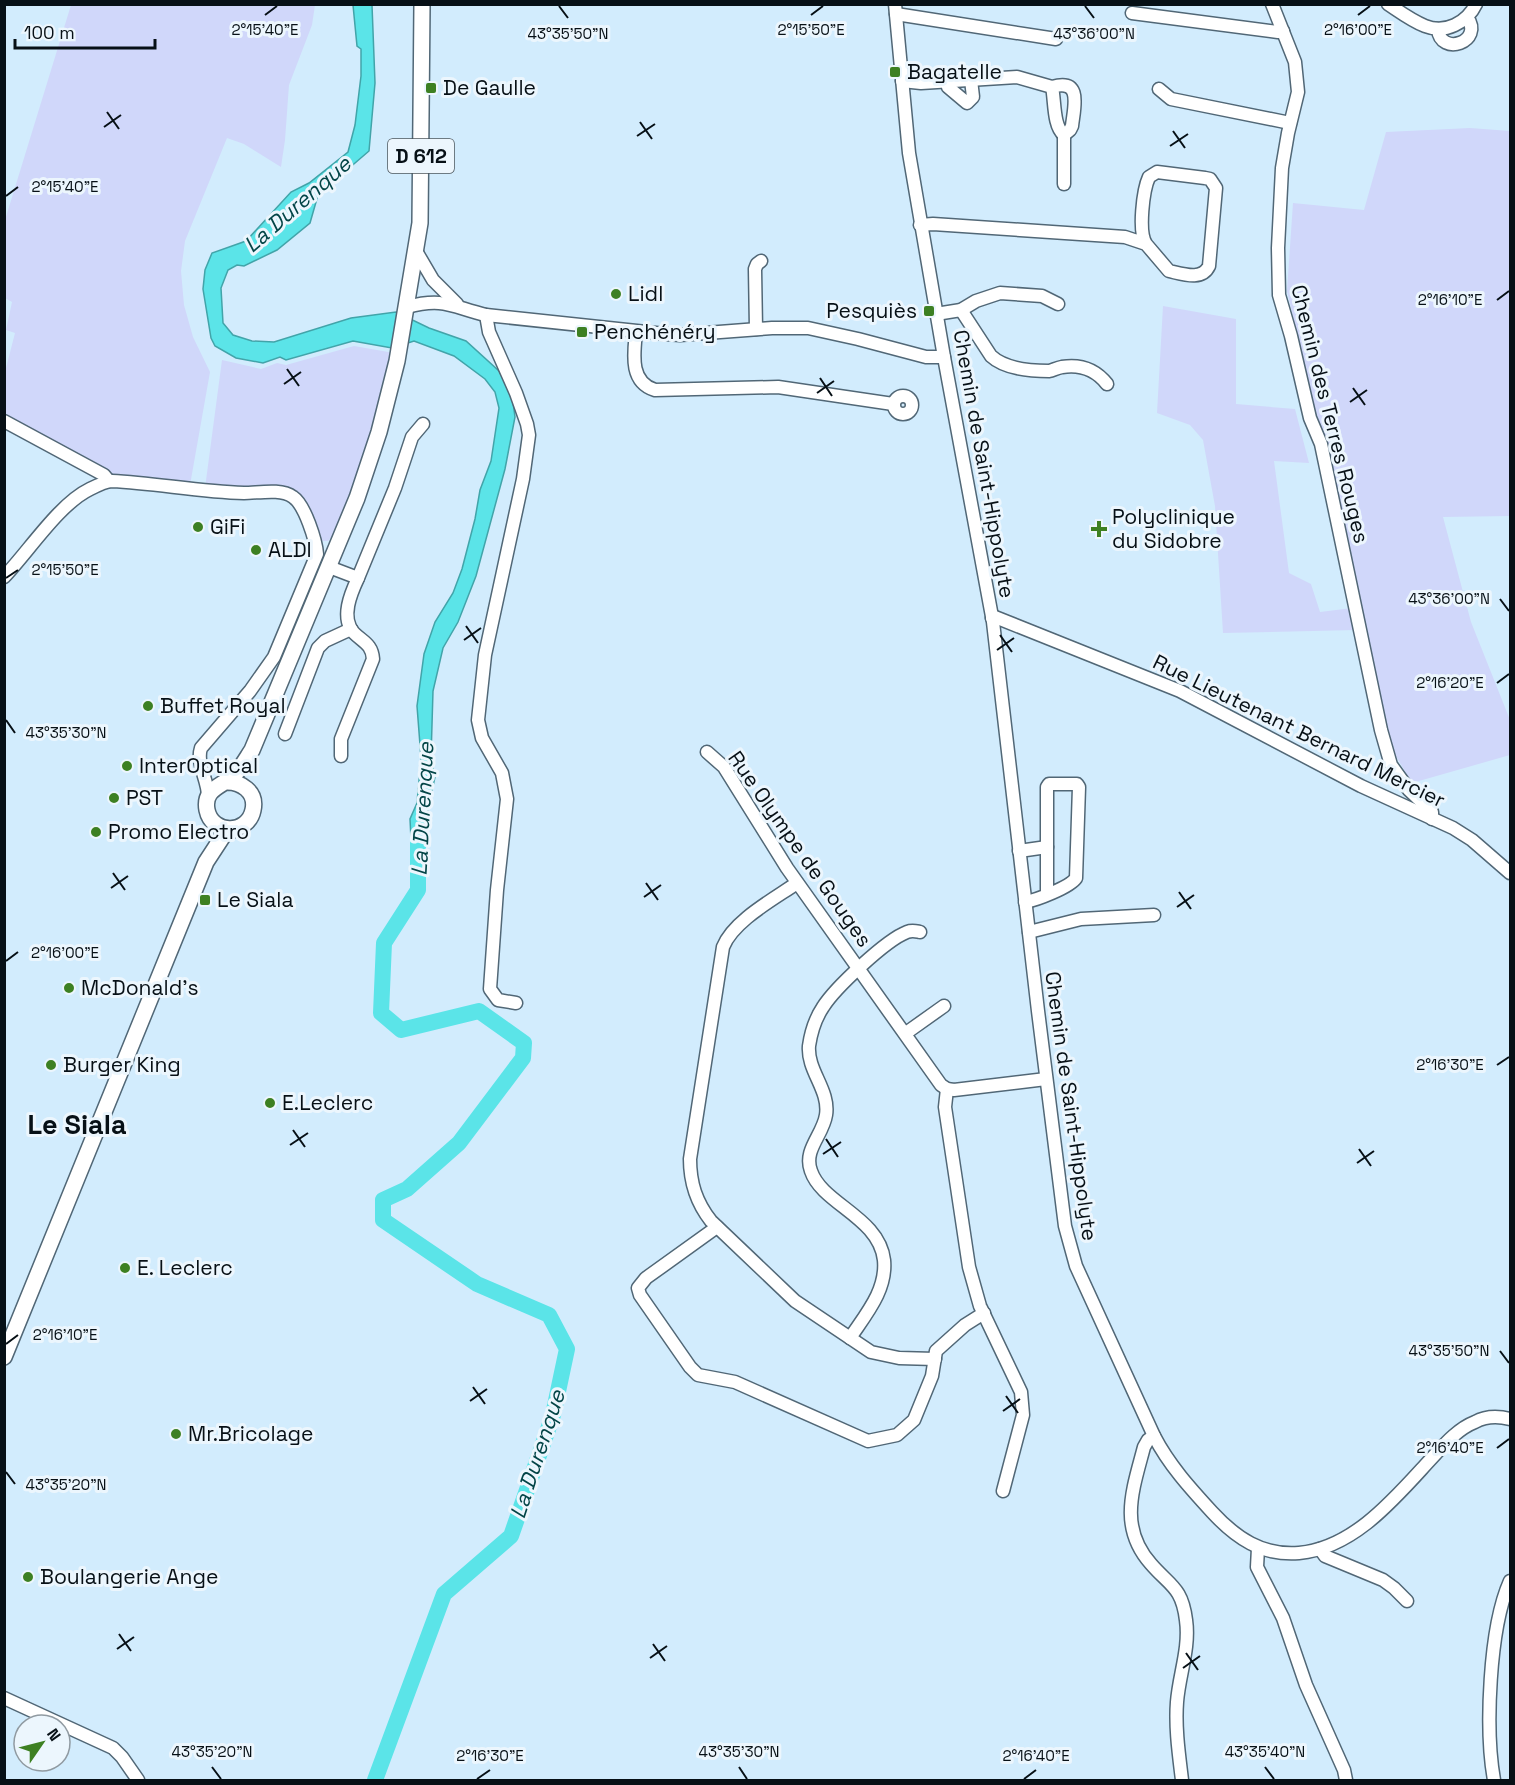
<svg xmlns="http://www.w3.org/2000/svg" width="1515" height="1785" viewBox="0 0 1515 1785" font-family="'Space Grotesk',sans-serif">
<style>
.green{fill:#d0d7fa}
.water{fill:#5be4e8;stroke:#42a4a9;stroke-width:1.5}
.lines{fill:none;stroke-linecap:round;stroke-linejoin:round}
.river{stroke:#5be4e8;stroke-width:16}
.minor-casing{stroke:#516776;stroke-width:15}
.major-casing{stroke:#516776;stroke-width:18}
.minor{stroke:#fff;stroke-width:12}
.major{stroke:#fff;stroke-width:15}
.ticks{fill:none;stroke:#071016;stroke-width:2}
.poi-dot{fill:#3d8022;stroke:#ecf6fd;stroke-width:2}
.labels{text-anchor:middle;stroke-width:6;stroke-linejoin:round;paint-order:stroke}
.shield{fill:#ecf6fd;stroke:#4c555b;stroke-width:1.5}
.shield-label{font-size:20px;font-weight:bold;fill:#071016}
.poi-label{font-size:21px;fill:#071016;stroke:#ecf6fd;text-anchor:start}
.street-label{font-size:21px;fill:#071016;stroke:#ecf6fd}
.water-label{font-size:22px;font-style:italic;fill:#034547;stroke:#ecf6fd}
.district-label{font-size:27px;font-weight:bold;fill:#071016;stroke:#ecf6fd}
.ticks-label{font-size:15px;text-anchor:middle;fill:#071016;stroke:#ecf6fd;stroke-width:6;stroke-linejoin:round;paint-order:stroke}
</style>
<rect width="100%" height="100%" fill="#d2ecfd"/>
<g class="green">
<polygon points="71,5 315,5 312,25 289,85 285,140 281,167 244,144 227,138 185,241 181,271 184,305 193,337 210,372 190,485 114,477 5,416 5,372 15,333 6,330 12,302 5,298 5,220"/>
<polygon points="1470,128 1510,131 1510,516 1443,517 1471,622 1510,720 1510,755 1412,783 1394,753 1355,630 1223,633 1215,506 1203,440 1190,425 1157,413 1163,306 1236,319 1236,404 1295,409 1309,463 1274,461 1289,573 1311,584 1320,612 1360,607 1359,595 1287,291 1293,203 1364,210 1386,132"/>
<polygon points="354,346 394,353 367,452 334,534 328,541 323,541 320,539 295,493 205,488 222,360 261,369 277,363 286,365"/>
</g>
<polygon class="water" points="353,5 372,5 375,83 369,151 318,195 310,223 277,250 244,266 237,265 228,270 221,288 223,323 233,335 252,341 274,342 351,318 396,312 429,328 466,341 499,371 512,395 515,417 505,469 476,576 458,622 443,648 433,691 431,758 435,777 421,840 420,868 411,839 410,819 417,803 421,758 417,706 424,654 435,622 453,593 462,569 475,519 480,490 491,461 499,408 495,392 485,379 454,356 414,341 392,348 353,341 286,360 280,357 263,363 236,358 215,346 211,338 203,289 205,270 212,253 246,241 291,192 309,183 348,152 355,125 361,76 361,49 357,46"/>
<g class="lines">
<polyline class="river" points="375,1780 444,1594 511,1536 553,1415 567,1349 549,1315 477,1284 383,1220 383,1200 407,1189 459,1143 523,1058 524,1043 479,1011 401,1030 381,1013 384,943 418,890 418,841"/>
<defs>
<g id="minor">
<path d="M895,4L909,153L944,357L993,622L1038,1011L1065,1226L1076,1266L1154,1436C1169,1465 1190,1488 1212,1512C1236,1538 1262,1556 1299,1553C1354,1548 1395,1498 1430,1460C1443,1446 1457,1429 1475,1422C1486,1416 1498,1416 1510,1419"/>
<polyline points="1272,4 1295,62 1298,92 1288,133 1282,168 1278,248 1279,295 1291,336 1310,418 1321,444 1381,730 1391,765 1409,790 1432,812 1432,819"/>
<path d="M1388,4C1400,12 1412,21 1425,26C1445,34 1467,23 1476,4"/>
<polyline points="1132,13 1278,32 1283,31"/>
<polyline points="896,14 1056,39"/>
<path d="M1438,29C1440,57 1485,42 1467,17"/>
<path d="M902,81L921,83L1017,77L1052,87C1055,101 1053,126 1064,135L1070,130L1072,126C1074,107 1083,78 1052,87"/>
<polyline points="947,82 948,87 967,103 973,97 971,80"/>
<polyline points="1159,89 1171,99 1290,123"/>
<polyline points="1064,184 1064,135"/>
<path d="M920,225L933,224L1125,237L1146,244L1169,271C1183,274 1202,281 1209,266L1216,188L1210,179L1205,178L1157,172L1149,177C1143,190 1138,232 1146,244"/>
<polyline points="416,251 433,280 457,304"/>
<path d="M407,307C444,297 452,307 486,315L665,334L680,335L772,328H808L858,339L926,357H944"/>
<path d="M961,310L991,356C1005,369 1030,371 1049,371C1053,370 1057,368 1062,367C1081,364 1096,370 1107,384"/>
<polyline points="936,314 961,310 976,301 1000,293 1042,296 1058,304"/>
<polyline points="486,315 489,332 516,393 527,424 529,435 523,479 485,655 478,720 482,738 502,773 507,799 497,890 490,989 498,1000 516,1003"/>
<polyline points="756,329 755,269 757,264 761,261"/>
<path d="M636,332C634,353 629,382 655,390L778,387L893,404"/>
<circle cx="903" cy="405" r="9"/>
<polyline points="4,421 104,475 109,481"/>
<polyline points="329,567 358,578 395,488 412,437 423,424"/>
<path d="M4,577C29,551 59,504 90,489C96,486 106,481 112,481C156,483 199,492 244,493C258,493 281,488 293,497C305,505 316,541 317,554L274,657L250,691L201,748C196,763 208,780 208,796"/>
<polyline points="992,618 995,617 1180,691 1361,786 1453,828 1472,840 1510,873"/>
<polyline points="285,734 318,648 325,641 351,629"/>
<polyline points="707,752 724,767 787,868 941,1085 947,1089 954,1090 1046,1079"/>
<path d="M341,756V739L373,659C372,644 363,642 354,633C340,618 351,593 358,578"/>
<polyline points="1019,851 1047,847"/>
<path d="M797,883C774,899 733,921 723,947L690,1159C690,1183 696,1202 711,1221L795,1301L871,1352L899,1358L935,1359"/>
<path d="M1025,902C1037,900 1070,887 1076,878L1079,787L1077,784H1049L1047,787V894"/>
<polyline points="1029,932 1081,919 1154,915"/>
<polyline points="906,1033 944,1006"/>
<polyline points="947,1089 945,1107 969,1267 980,1306 1021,1392 1023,1415 1003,1491"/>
<polyline points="717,1227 646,1278 638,1288 640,1295 690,1367 698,1375 735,1382 868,1441 897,1435 914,1420 932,1376 936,1351 965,1325 984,1313"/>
<path d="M850,1338C866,1314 887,1290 884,1260C879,1217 822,1204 811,1171C803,1150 823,1135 826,1115C830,1090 807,1071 809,1046C811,1032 815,1019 823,1007C835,988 886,940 907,932C912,930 915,931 920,932"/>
<path d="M1154,1436L1148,1440L1144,1447C1133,1489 1118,1527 1151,1564C1170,1586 1182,1587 1186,1620C1190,1648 1179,1675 1177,1702C1175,1728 1179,1755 1182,1780"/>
<polyline points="1258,1548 1257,1567 1283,1618 1306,1685 1344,1770 1346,1780"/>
<polyline points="1320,1549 1325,1556 1383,1580 1394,1588 1407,1601"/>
<polyline points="4,1698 113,1748 122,1757 138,1780"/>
<path d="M1494,1780C1485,1730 1489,1628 1510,1581"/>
</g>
<g id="major">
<path d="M225,782C241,781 257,792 253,810C248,835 212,835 207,810C203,789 221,787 233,776C241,769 246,759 252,750L357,498L379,432L397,361L420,223L422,4"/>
<polyline points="4,1357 206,862 223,836 234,829"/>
</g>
</defs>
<use href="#minor" class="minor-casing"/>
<use href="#major" class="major-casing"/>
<use href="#minor" class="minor"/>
<use href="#major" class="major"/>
</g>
<path class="ticks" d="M559,6L568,18M1085,6L1094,18M265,15L277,6M811,15L823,6M1358,15L1370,6M107,112L119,129M640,122L652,139M104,127L121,115M1173,131L1185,148M637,136L655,124M1170,146L1188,134M6,196L18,187M1497,300L1509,291M287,369L299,386M820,378L832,396M284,384L301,372M1353,388L1365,405M817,393L834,381M1350,402L1367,390M6,578L18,570M1500,599L1509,611M466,626L478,643M1000,635L1012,652M464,640L481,628M997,650L1014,638M1497,683L1509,674M6,720L15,733M113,873L125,890M646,883L658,900M111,888L128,876M1179,892L1191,909M644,897L661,885M1177,907L1194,895M6,961L18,952M1497,1065L1509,1057M293,1130L305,1147M826,1139L838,1157M290,1145L308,1133M1359,1149L1371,1166M823,1154L841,1142M1357,1163L1374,1151M6,1344L18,1335M1500,1351L1509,1363M473,1387L485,1404M1006,1396L1018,1413M470,1401L487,1389M1003,1411L1020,1399M1497,1448L1509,1439M6,1472L15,1484M119,1634L131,1651M653,1644L665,1661M117,1649L134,1637M1186,1653L1198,1670M650,1658L667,1646M1183,1668L1200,1656M212,1767L221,1779M739,1767L747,1779M1265,1767L1274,1779M477,1779L490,1770M1024,1779L1036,1770"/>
<g class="poi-dot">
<rect x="889" y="66" width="12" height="12" rx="3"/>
<rect x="425" y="82" width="12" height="12" rx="3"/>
<circle cx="616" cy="294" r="6"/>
<rect x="923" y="305" width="12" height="12" rx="3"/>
<rect x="576" y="326" width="12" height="12" rx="3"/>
<circle cx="198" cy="527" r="6"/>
<path d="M1096 520h6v6h6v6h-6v6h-6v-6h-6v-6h6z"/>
<circle cx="256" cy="550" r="6"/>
<circle cx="148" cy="706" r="6"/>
<circle cx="127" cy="766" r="6"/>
<circle cx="114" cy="798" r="6"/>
<circle cx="96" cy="832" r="6"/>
<rect x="199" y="894" width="12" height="12" rx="3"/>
<circle cx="69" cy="988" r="6"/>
<circle cx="51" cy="1065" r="6"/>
<circle cx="270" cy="1103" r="6"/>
<circle cx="125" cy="1268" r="6"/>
<circle cx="176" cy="1434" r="6"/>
<circle cx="28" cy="1577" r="6"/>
</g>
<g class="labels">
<rect class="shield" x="388" y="139" width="66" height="34" rx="4.5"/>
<g class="shield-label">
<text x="421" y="163">D 612</text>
</g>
<g class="poi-label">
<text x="907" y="79">Bagatelle</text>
<text x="443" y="95">De Gaulle</text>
<text x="628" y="301">Lidl</text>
<text x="917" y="318" text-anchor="end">Pesquiès</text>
<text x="594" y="339">Penchénéry</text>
<text x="1112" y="524">Polyclinique<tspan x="1112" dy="24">du Sidobre</tspan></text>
<text x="210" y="534">GiFi</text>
<text x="268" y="557">ALDI</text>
<text x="160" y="713">Buffet Royal</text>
<text x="139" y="773">InterOptical</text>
<text x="126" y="805">PST</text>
<text x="108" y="839">Promo Electro</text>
<text x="217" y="907">Le Siala</text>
<text x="81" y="995">McDonald's</text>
<text x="63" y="1072">Burger King</text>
<text x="282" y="1110">E.Leclerc</text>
<text x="137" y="1275">E. Leclerc</text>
<text x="188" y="1441">Mr.Bricolage</text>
<text x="40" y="1584">Boulangerie Ange</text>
</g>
<g class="street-label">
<text transform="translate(1330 414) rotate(76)" y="7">Chemin des Terres Rouges</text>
<text transform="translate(984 464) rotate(80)" y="7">Chemin de Saint-Hippolyte</text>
<text transform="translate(1299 731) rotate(26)" y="7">Rue Lieutenant Bernard Mercier</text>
<text transform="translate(800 849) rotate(55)" y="7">Rue Olympe de Gouges</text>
<text transform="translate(1071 1106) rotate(82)" y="7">Chemin de Saint-Hippolyte</text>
</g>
<g class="water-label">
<text transform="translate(297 204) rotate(-41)" y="8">La Durenque</text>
<text transform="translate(422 809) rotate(-87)" y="8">La Durenque</text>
<text transform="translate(537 1454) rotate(-72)" y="8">La Durenque</text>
</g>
<g class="district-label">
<text x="77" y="1134">Le Siala</text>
</g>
</g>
<g class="ticks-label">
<text x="265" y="35">2°15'40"E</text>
<text x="811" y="35">2°15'50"E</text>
<text x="1358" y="35">2°16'00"E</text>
<text x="568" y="39">43°35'50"N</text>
<text x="1094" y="39">43°36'00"N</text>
<text x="65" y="192">2°15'40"E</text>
<text x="1450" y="305">2°16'10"E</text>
<text x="65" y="575">2°15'50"E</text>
<text x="1449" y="604">43°36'00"N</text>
<text x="1450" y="688">2°16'20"E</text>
<text x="66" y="738">43°35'30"N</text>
<text x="65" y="958">2°16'00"E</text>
<text x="1450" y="1070">2°16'30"E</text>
<text x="65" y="1340">2°16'10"E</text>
<text x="1449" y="1356">43°35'50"N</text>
<text x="1450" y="1453">2°16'40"E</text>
<text x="66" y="1490">43°35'20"N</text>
<text x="212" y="1757">43°35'20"N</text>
<text x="739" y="1757">43°35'30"N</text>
<text x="1265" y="1757">43°35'40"N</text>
<text x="490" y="1761">2°16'30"E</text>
<text x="1036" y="1761">2°16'40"E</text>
</g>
<rect width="1515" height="1785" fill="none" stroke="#071016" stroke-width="12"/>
<g transform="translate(42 1743) rotate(55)"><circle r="28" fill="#ecf6fd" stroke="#909aa1" stroke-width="1.5"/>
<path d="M0-4.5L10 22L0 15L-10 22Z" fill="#3d8022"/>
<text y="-9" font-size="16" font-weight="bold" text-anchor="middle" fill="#071016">N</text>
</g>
<path d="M15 39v9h140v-9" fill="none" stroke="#071016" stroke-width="3"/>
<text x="24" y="39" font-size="18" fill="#071016" stroke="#ecf6fd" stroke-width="4.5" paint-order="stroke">100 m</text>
</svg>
